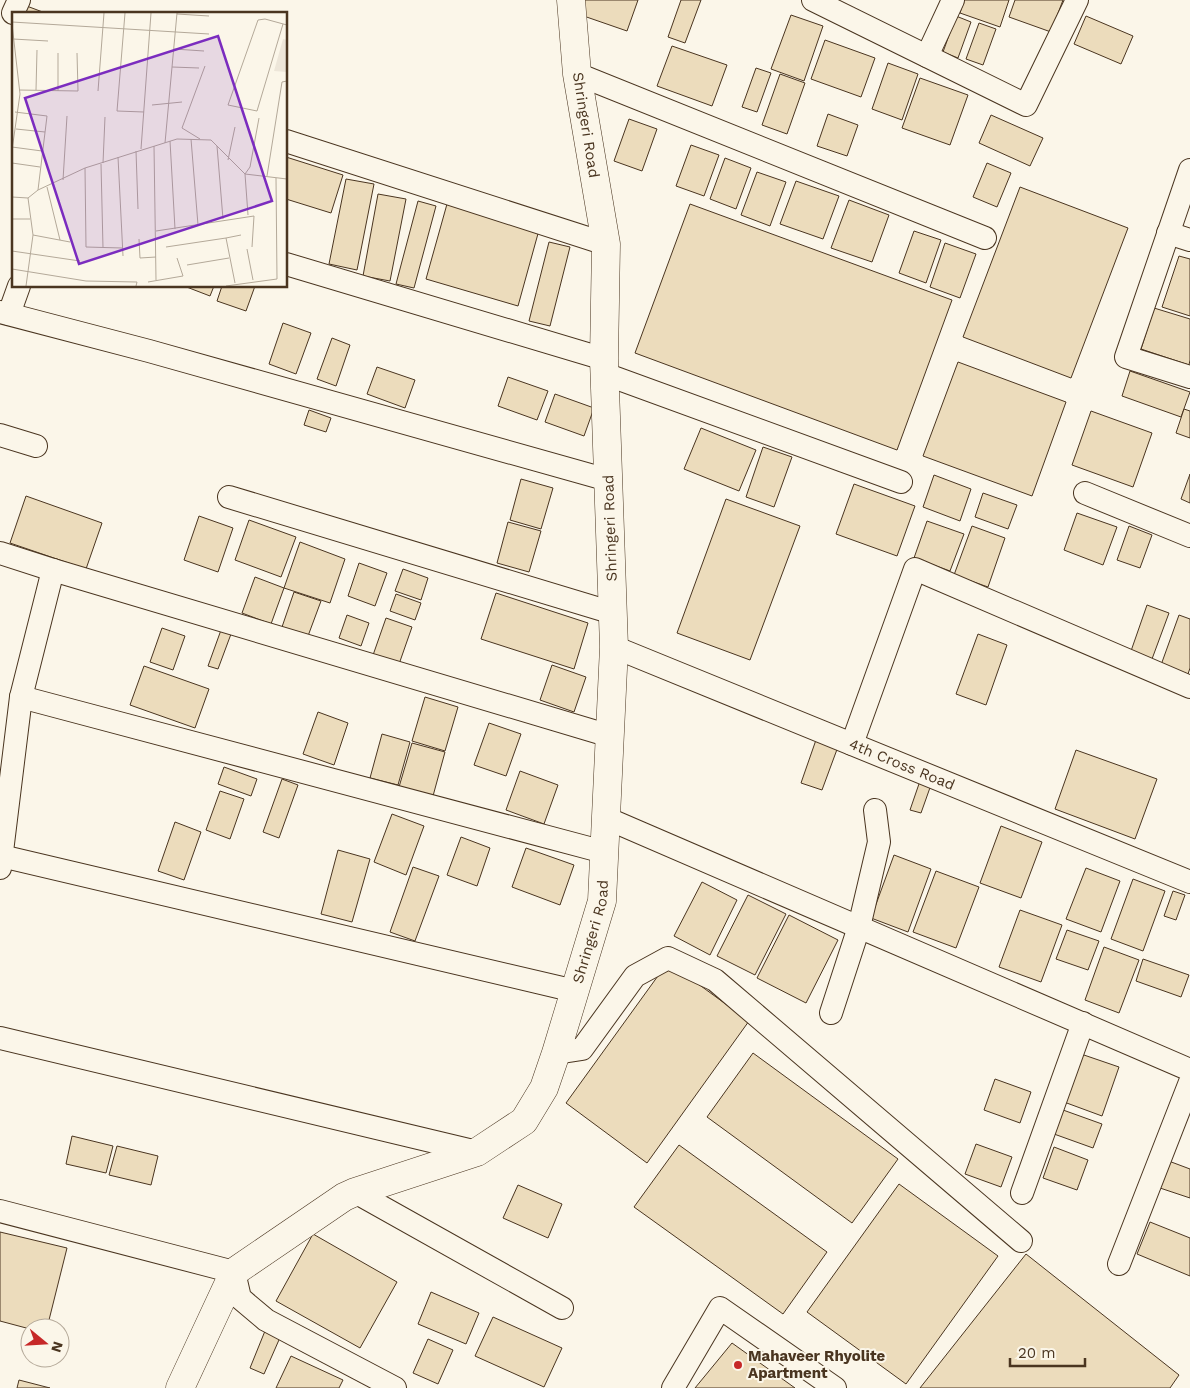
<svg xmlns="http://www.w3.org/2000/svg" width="1190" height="1388" viewBox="0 0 1190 1388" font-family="'Work Sans',sans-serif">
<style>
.building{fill:#ecdcbc;stroke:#4a3520}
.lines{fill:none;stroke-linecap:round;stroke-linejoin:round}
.street-casing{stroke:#4a3520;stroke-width:24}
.secondary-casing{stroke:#4a3520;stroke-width:29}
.street{stroke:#fbf6e9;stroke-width:22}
.secondary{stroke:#fbf6e9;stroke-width:28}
.poi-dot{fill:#c62828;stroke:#fbf6e9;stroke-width:2}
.labels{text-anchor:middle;stroke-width:4;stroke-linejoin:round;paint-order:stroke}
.street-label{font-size:15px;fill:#4a3520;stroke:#fbf6e9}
.poi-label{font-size:15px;font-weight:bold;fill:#4a3520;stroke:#fbf6e9;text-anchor:start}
.inset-road{fill:none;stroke:#b4a999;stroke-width:1}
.view{fill:#7b2cbf;fill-opacity:0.15;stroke:#7b2cbf;stroke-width:2.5}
.inset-edge{fill:none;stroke:#4a3520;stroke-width:2.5}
</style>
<rect width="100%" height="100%" fill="#fbf6e9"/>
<g class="building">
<polygon points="580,0 638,0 627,31 575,13"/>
<polygon points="681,0 701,0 685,43 668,37"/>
<polygon points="964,0 1009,0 1000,27 960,13"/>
<polygon points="1015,0 1063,0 1051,32 1009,17"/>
<polygon points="24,5 48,14 21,14"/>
<polygon points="791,15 823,26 804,81 771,69"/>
<polygon points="956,16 971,22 958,58 943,52"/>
<polygon points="1086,16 1133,36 1121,64 1074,44"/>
<polygon points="979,23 996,29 983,65 966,59"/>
<polygon points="825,40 875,58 861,97 811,79"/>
<polygon points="672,46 727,65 712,106 657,86"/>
<polygon points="888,63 918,74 902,120 872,109"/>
<polygon points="756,68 771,73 757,112 742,107"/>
<polygon points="780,74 805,83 787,134 762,125"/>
<polygon points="920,78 968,95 950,145 902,128"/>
<polygon points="828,114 858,125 847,156 817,146"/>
<polygon points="991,115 1043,138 1030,166 979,143"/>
<polygon points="629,119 657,129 642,171 614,161"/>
<polygon points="691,145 719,155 704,196 676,186"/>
<polygon points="286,157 343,175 331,213 286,199"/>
<polygon points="725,158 751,168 736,209 710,199"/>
<polygon points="987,163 1011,173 997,207 973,197"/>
<polygon points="757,172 786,182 770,226 741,215"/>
<polygon points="346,179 374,184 357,270 329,264"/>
<polygon points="796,181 839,196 823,239 780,224"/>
<polygon points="1020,187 1128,228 1071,378 963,337"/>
<polygon points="378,194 406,199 390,281 363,276"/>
<polygon points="849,200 889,215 872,262 831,248"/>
<polygon points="418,201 436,206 414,288 396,284"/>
<polygon points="447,204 539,230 518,306 426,279"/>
<polygon points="690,204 952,300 897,450 635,353"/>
<polygon points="914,231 941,240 926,283 899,273"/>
<polygon points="549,242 570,247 550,326 529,321"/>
<polygon points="945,243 976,254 960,298 930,287"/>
<polygon points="1179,256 1190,259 1190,316 1162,307"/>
<polygon points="184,286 214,286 210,296"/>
<polygon points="222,286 255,286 246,311 217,301"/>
<polygon points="1154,308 1190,319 1190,360 1189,365 1141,349"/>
<polygon points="283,323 311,333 296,374 269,364"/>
<polygon points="332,338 350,345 336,386 317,379"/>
<polygon points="958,362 1066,402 1032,496 923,456"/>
<polygon points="377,367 415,380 405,408 367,394"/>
<polygon points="1130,371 1190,392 1181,417 1122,396"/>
<polygon points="508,377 548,391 537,420 498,406"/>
<polygon points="555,394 594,408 584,436 545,422"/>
<polygon points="1184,409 1190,411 1190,438 1176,433"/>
<polygon points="309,410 331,418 326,432 304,425"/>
<polygon points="1091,411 1152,433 1133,487 1072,465"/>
<polygon points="701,428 756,450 739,491 684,469"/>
<polygon points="763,447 792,457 774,507 746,497"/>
<polygon points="1190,474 1190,503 1181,499"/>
<polygon points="934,475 971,489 960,521 923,507"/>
<polygon points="521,479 553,488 541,529 510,520"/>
<polygon points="854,484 915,506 897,556 836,534"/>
<polygon points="983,493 1017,505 1008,529 975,517"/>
<polygon points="26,496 102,523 86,569 10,543"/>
<polygon points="726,499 800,526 750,660 677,633"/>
<polygon points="1077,513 1117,527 1103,565 1064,550"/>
<polygon points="199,516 233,528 218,572 184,560"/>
<polygon points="249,520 296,537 281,577 235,560"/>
<polygon points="927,521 964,534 950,571 914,558"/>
<polygon points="508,522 541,531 529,572 497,563"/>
<polygon points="972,526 1005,538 988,587 954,575"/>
<polygon points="1129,526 1152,535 1140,568 1117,560"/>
<polygon points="300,542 345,559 330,603 284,588"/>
<polygon points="359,563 387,573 375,606 348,596"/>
<polygon points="403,569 428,578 421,600 395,591"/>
<polygon points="255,577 284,588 271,624 242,613"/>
<polygon points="294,592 321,601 308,636 282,627"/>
<polygon points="496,593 588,623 574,669 481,639"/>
<polygon points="396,594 421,603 415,620 390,611"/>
<polygon points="1147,605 1169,613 1152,659 1131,651"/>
<polygon points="347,615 369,623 361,646 339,638"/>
<polygon points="1179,615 1190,619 1190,668 1188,674 1161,665"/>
<polygon points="386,618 412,627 398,667 372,658"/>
<polygon points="162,628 185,636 173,670 150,662"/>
<polygon points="221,630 231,634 218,669 208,666"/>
<polygon points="978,634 1007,645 986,705 956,694"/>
<polygon points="552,665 586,677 574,712 540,700"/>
<polygon points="144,666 209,689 195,728 130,705"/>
<polygon points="425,697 458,707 445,751 412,741"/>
<polygon points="318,712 348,723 334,765 303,754"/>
<polygon points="489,723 521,734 506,776 474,765"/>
<polygon points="382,734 410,742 398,785 370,778"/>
<polygon points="817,737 839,744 822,790 801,783"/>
<polygon points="412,743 445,752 433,796 399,787"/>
<polygon points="1076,750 1157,779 1135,839 1055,809"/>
<polygon points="224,767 257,779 251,796 218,784"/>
<polygon points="520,771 558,785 544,824 506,810"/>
<polygon points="921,778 932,782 921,813 910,810"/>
<polygon points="282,779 298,785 279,838 263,832"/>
<polygon points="220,791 244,799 230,839 206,830"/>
<polygon points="392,814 424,826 406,875 374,862"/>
<polygon points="175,822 201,832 184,880 158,871"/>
<polygon points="1001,826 1042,842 1021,898 980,883"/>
<polygon points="461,837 490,848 477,886 447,875"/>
<polygon points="526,848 574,865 560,905 512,887"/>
<polygon points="338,850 370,859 352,922 321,914"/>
<polygon points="894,855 931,869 908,932 871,918"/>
<polygon points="413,867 439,876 415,941 390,932"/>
<polygon points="1086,868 1120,881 1101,932 1066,919"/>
<polygon points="936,871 979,887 956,948 913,932"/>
<polygon points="1133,879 1165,891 1143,951 1111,939"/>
<polygon points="702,882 737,900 710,955 674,936"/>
<polygon points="1173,891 1185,895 1176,920 1164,916"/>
<polygon points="748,895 786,914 755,975 717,956"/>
<polygon points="1020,910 1062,925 1041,982 999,967"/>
<polygon points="789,915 838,940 806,1003 757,978"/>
<polygon points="1067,930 1099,941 1088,970 1056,959"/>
<polygon points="1104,947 1139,960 1119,1013 1085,1000"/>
<polygon points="1143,959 1189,975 1181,997 1136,981"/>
<polygon points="668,962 749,1021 647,1163 566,1103"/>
<polygon points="753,1053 898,1159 852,1223 707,1117"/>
<polygon points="1081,1054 1119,1067 1102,1116 1064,1102"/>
<polygon points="995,1079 1031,1092 1020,1123 984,1110"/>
<polygon points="1063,1110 1102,1124 1093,1148 1054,1134"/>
<polygon points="72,1136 113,1146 106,1173 66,1164"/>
<polygon points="976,1144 1012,1157 1001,1187 965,1174"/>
<polygon points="679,1145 827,1252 783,1314 634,1207"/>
<polygon points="117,1146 158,1156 151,1185 109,1175"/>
<polygon points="1054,1147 1088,1160 1077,1190 1043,1178"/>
<polygon points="1166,1160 1190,1169 1190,1198 1157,1187"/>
<polygon points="899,1184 998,1256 906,1384 807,1312"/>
<polygon points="518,1185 562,1204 548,1238 503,1218"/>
<polygon points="1150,1222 1190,1238 1190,1276 1137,1254"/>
<polygon points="0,1232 67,1248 47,1328 30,1329 0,1321"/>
<polygon points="313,1234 397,1282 360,1348 276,1301"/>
<polygon points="1026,1254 1179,1375 1170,1388 920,1388"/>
<polygon points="431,1292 479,1313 466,1344 418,1324"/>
<polygon points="493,1317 562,1348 544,1387 475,1356"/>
<polygon points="267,1326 282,1333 264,1374 250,1368"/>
<polygon points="428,1339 453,1350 438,1384 413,1373"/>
<polygon points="732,1343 795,1388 695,1388"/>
<polygon points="291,1356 343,1380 339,1388 276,1388"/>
<polygon points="19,1380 50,1388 17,1388"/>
</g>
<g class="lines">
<defs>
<g id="street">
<polyline points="813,0 1026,105 1077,0"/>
<polyline points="13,13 19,0"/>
<polyline points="927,56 953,0"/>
<polyline points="577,74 985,238"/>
<polyline points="286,141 606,244"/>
<polyline points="1190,170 1126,357 1190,377"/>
<polyline points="1168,233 1190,240"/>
<polyline points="286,264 604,359"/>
<polyline points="0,312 149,351 608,480"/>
<polyline points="9,314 19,286"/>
<polyline points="605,374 901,482"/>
<polyline points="0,435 36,446"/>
<polyline points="1085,493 1190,536"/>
<polyline points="229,497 613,613"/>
<polyline points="0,553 53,570 610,736"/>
<path id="s1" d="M614,647L1190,882"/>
<polyline points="21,697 604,852"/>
<polyline points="852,744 915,569 1190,687"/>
<polyline points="606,818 1190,1070"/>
<polyline points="1,856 575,991"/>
<polyline points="0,868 21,697 53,570"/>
<polyline points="831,1013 859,927 879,842 875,810"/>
<polyline points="0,1038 477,1152"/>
<polyline points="556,1053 582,1049 635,976 668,958 715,980 1021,1241"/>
<polyline points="355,1192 562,1308"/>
<polyline points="1022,1193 1083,1023"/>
<polyline points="0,1211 234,1272 240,1298 266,1320 395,1388"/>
<polyline points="1119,1264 1190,1082"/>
<polyline points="673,1388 720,1308 835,1388"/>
</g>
<g id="secondary">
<path id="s2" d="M180,1388L234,1272L344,1197L355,1192L477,1152L524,1121L544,1088L556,1053L602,901L614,647L604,359L606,244L577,74L571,0"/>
</g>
</defs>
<use href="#street" class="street-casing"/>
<use href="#secondary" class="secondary-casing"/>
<use href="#street" class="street"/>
<use href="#secondary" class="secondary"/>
</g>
<circle class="poi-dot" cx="738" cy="1365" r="5"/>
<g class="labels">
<g class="street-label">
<text transform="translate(586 125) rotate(81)" y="5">Shringeri Road</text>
<text transform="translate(610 528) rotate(-92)" y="5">Shringeri Road</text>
<text dy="5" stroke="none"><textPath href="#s1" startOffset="311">4th Cross Road</textPath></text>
<text dy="5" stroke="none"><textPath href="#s2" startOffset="660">Shringeri Road</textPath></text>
</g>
<g class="poi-label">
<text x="748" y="1361">Mahaveer Rhyolite<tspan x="748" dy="17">Apartment</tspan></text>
</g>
</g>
<g transform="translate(12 12)">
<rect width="275" height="275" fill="#fbf6e9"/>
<path d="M271,27L275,28V60L262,59Z" fill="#ede6d9"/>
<path class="inset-road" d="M113,1L105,99L132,100M165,2L197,4M0,10L197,22M0,12L8,82L0,138M271,12L245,99L216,93L246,8L253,7L275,13M1,27L36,29M162,37L192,39M46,41V79M160,55L187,56M0,56V107M7,78L66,79L65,41M24,78L25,38M86,79L92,1M140,93L170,90M3,100L35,104L26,178M4,117L33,120M179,127L186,213M188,127L170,116L193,54M158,129L163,217M153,131L165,1M142,134L144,268M205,134L211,207M0,135L30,139M129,137L139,1M124,139L126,197M106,145L111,244M216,148L223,115M0,151L28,155M91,151L93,105M89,152L91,236M73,156L74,235L110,236M255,164L270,70L275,69M51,168L55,104M35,175L48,228M0,185L16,186L26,178L73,156L165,127L199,128L233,162L275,167M236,203L233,162L238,155L247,106M0,207H18M144,219L242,204L240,235M21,223L58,230M214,226L229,223M127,227L128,246L144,245M154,235L214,226L223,271M235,237L241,268M0,239L68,249M175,253L217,246M0,257L74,269L125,270L124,274M136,270L171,264L165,246M14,274L21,223L16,186M214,274L265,267L264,166"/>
<path class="view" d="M206,24L260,189L67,252L13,86Z"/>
<rect width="275" height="275" class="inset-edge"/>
</g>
<g transform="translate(45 1343) rotate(108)"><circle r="24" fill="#fbf6e9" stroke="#b4a999"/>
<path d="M0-4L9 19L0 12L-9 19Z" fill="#c62828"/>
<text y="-8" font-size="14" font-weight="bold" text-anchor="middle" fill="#4a3520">N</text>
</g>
<path d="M1010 1358v8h75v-8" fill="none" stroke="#4a3520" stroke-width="2.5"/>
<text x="1018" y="1358" font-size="15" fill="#4a3520" stroke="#fbf6e9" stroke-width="4" paint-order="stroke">20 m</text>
</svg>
